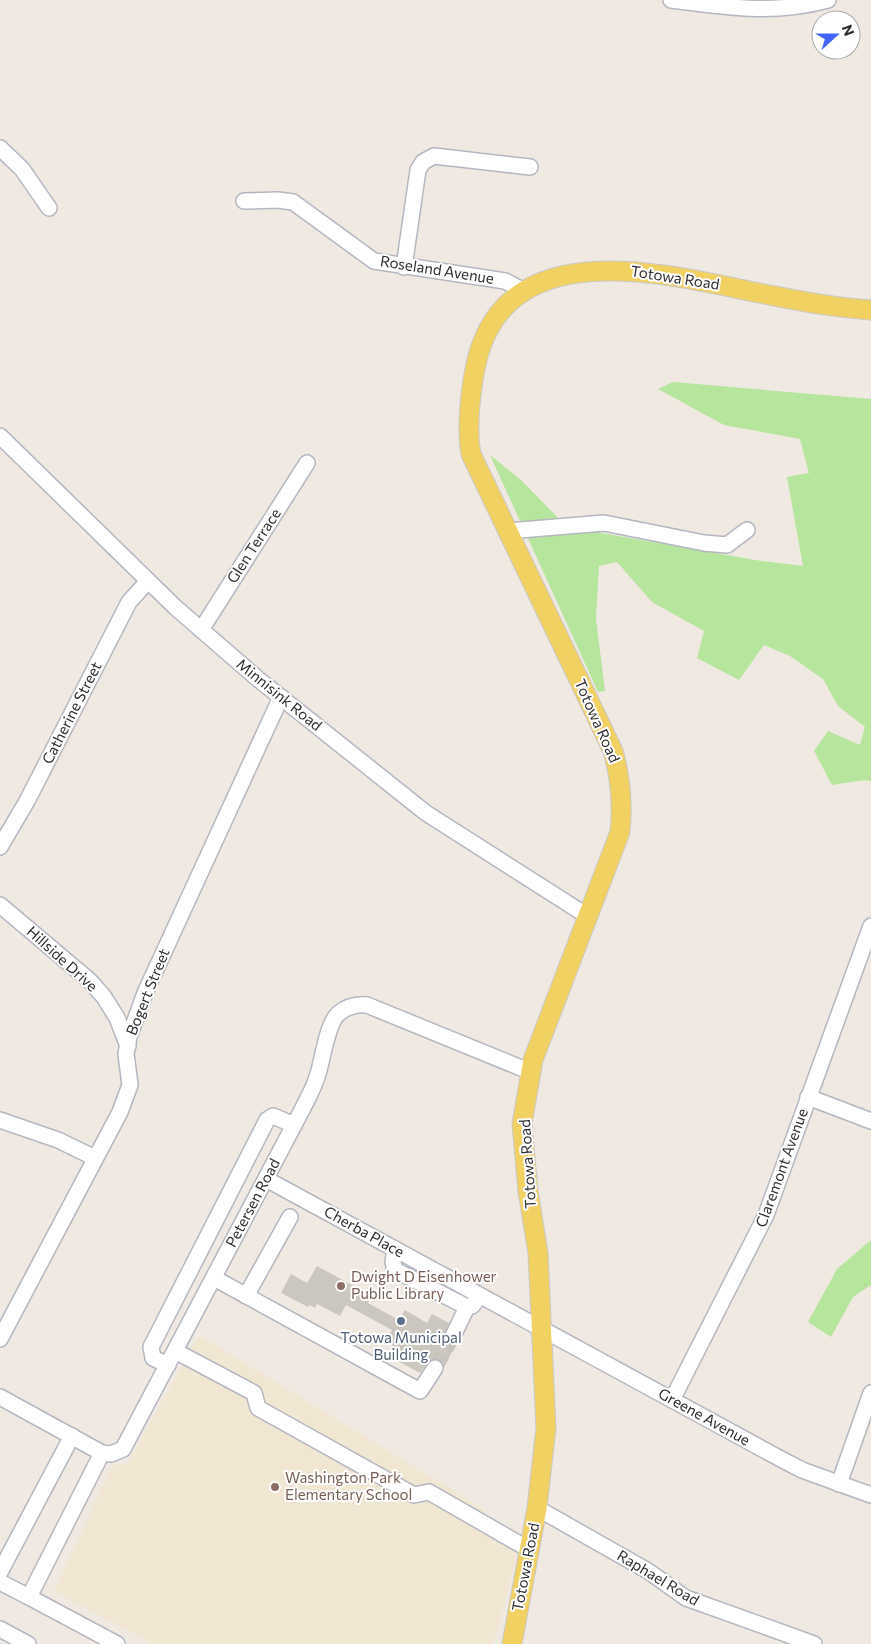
<svg xmlns="http://www.w3.org/2000/svg" width="871" height="1644" viewBox="0 0 871 1644" font-family="Commissioner,sans-serif">
<style>
.education{fill:#f0e6d1}
.green{fill:#b6e59e}
.building{fill:#cbc7bf}
.lines{fill:none;stroke-linecap:round;stroke-linejoin:round}
.minor-tunnel{stroke:#c8c4bd;stroke-width:15;stroke-dasharray:15 8;stroke-linecap:butt}
.minor-casing{stroke:#b4b7c1;stroke-width:18}
.major-casing{stroke:#c9c9c9;stroke-width:21}
.minor{stroke:#fff;stroke-width:15}
.major{stroke:#f2d163;stroke-width:19}
.education-dot{fill:#8d6e63;stroke:#fff;stroke-width:2}
.service-dot{fill:#5c6f8a;stroke:#fff;stroke-width:2}
.labels{text-anchor:middle;stroke-width:4;stroke-linejoin:round;paint-order:stroke}
.street-label{font-size:15px;fill:#2e2e2e;stroke:#fff}
.education-label{font-size:15px;fill:#785e54;stroke:#fff;text-anchor:start}
.service-label{font-size:15px;fill:#4e5e75;stroke:#fff}
</style>
<rect width="100%" height="100%" fill="#efe9e1"/>
<polygon class="education" points="199,1335 483,1509 490,1522 518,1548 498,1630 493,1644 153,1644 54,1591 113,1465 128,1463"/>
<g class="green">
<polygon points="673,382 871,399 871,781 864,780 832,785 814,751 828,731 860,745 865,727 838,706 823,679 790,656 764,645 739,680 697,658 704,631 652,602 617,562 599,566 596,619 605,691 598,692 490,455 521,480 567,527 755,560 803,566 787,477 809,473 800,439 724,425 658,389"/>
<polygon points="871,1240 871,1285 853,1297 831,1337 808,1322 837,1269"/>
</g>
<polygon class="building" points="317,1266 372,1296 368,1303 399,1320 405,1310 427,1323 432,1314 449,1323 444,1337 449,1344 456,1345 444,1367 440,1360 431,1359 420,1373 387,1355 392,1345 386,1341 392,1330 346,1305 340,1316 317,1304 315,1308 310,1305 308,1307 281,1293 291,1274 307,1283"/>
<g class="lines">
<polyline class="minor-tunnel" points="435,1368 453,1336"/>
<defs>
<g id="minor">
<path d="M671,0C728,7 772,15 828,0"/>
<polyline points="0,148 22,169 49,208"/>
<polyline points="244,201 278,200 293,202 374,261 505,281 526,292"/>
<polyline points="404,267 418,170 423,162 434,156 530,167"/>
<polyline points="0,436 175,607 258,679 426,813 589,917"/>
<polyline points="507,531 604,523 704,543 727,545 747,530"/>
<polyline points="201,630 307,463"/>
<polyline points="0,847 27,801 129,602 148,581"/>
<polyline points="0,905 90,981 104,997 117,1018 128,1046"/>
<polyline points="808,1097 871,1121"/>
<polyline points="0,1120 58,1140 95,1158"/>
<polyline points="266,1179 779,1458 802,1470 871,1495"/>
<polyline points="395,1249 393,1262 395,1270 467,1307 472,1306 480,1296"/>
<polyline points="214,1278 420,1391 435,1368"/>
<polyline points="246,1296 290,1217"/>
<polyline points="453,1336 467,1307"/>
<polyline points="0,1339 120,1112 130,1085 126,1054 129,1037 145,993 281,697"/>
<polyline points="175,1351 254,1393 258,1408 414,1495 429,1492 530,1550"/>
<polyline points="168,1365 153,1358 151,1347 267,1120 273,1116 294,1125"/>
<path d="M0,1397L102,1453L111,1454L123,1449L304,1106C309,1096 315,1085 318,1074C323,1058 327,1024 338,1014C347,1006 356,1004 367,1005L531,1072"/>
<polyline points="672,1400 766,1215 871,926"/>
<polyline points="102,1453 29,1597 117,1644"/>
<polyline points="839,1484 871,1393"/>
<polyline points="537,1508 648,1571 686,1598 814,1644"/>
<polyline points="0,1572 72,1436"/>
<polyline points="0,1582 29,1597"/>
<polyline points="0,1629 28,1644"/>
</g>
<path id="major" d="M512,1644L537,1508L546,1428L538,1253L528,1191L522,1124L533,1060L620,832C623,803 621,779 613,751L471,454C466,427 471,383 478,356C512,232 670,275 759,293C796,300 834,308 871,310"/>
</defs>
<use href="#minor" class="minor-casing"/>
<use href="#major" class="major-casing"/>
<use href="#minor" class="minor"/>
<use href="#major" class="major"/>
</g>
<g class="education-dot">
<circle cx="341" cy="1286" r="5"/>
<circle cx="275" cy="1487" r="5"/>
</g>
<circle class="service-dot" cx="401" cy="1321" r="5"/>
<g class="labels">
<g class="street-label">
<text transform="translate(437 270) rotate(9)" y="5">Roseland Avenue</text>
<text transform="translate(675 278) rotate(9)" y="5">Totowa Road</text>
<text transform="translate(254 546) rotate(-57)" y="5">Glen Terrace</text>
<text transform="translate(279 695) rotate(39)" y="5">Minnisink Road</text>
<text transform="translate(72 713) rotate(-63)" y="5">Catherine Street</text>
<text transform="translate(597 721) rotate(66)" y="5">Totowa Road</text>
<text transform="translate(62 959) rotate(42)" y="5">Hillside Drive</text>
<text transform="translate(148 992) rotate(-68)" y="5">Bogert Street</text>
<text transform="translate(528 1164) rotate(-94)" y="5">Totowa Road</text>
<text transform="translate(782 1168) rotate(-70)" y="5">Claremont Avenue</text>
<text transform="translate(253 1203) rotate(-62)" y="5">Petersen Road</text>
<text transform="translate(364 1232) rotate(29)" y="5">Cherba Place</text>
<text transform="translate(704 1417) rotate(29)" y="5">Greene Avenue</text>
<text transform="translate(526 1567) rotate(-79)" y="5">Totowa Road</text>
<text transform="translate(658 1578) rotate(31)" y="5">Raphael Road</text>
</g>
<g class="education-label">
<text x="351" y="1282">Dwight D Eisenhower<tspan x="351" dy="17">Public Library</tspan></text>
<text x="285" y="1483">Washington Park<tspan x="285" dy="17">Elementary School</tspan></text>
</g>
<g class="service-label">
<text x="401" y="1343">Totowa Municipal<tspan x="401" dy="17">Building</tspan></text>
</g>
</g>
<g transform="translate(836 35) rotate(69)"><circle r="24" fill="#ffffff" stroke="#ababab"/>
<path d="M0-4L9 19L0 12L-9 19Z" fill="#4264fb"/>
<text y="-8" font-size="14" font-weight="bold" text-anchor="middle" fill="#2e2e2e">N</text>
</g>
</svg>
